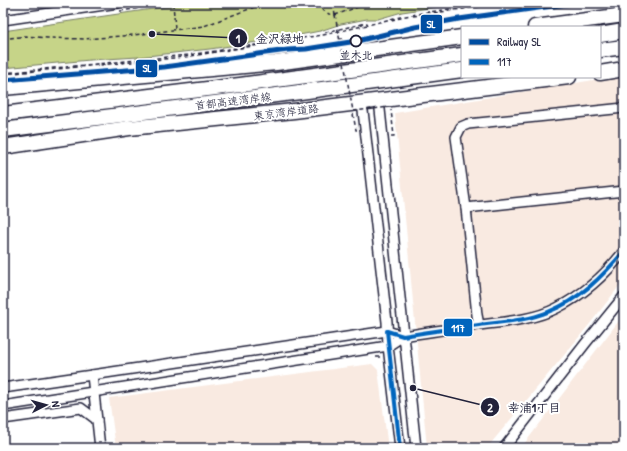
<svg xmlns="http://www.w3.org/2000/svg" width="627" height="451" viewBox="0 0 627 451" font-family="'Patrick Hand','Klee One',sans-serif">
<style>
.built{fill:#f9eae1}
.green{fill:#c6d488;stroke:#747b62}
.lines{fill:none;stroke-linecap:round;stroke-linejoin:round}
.minor-casing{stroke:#22223b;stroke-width:12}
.highway-casing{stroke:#22223b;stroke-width:17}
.path{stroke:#22223b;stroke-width:1.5;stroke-dasharray:4 3;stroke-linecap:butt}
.minor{stroke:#fff;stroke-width:9}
.highway{stroke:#fff;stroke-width:14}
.path-bridge{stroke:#22223b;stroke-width:1.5;stroke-dasharray:4 3;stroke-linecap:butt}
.bus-1-casing{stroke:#fff;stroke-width:7}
.bus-1{stroke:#0065bd;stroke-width:4}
.rail-1-casing{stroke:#fff;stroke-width:8}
.rail-1{stroke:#004ea2;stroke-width:5}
.stop-dot{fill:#fff;stroke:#22223b;stroke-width:2}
.labels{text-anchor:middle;stroke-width:4;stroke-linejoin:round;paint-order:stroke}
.stop-label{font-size:11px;font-weight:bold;fill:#22223b;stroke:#fff}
.street-label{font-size:11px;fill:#22223b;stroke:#fff}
.leader{fill:none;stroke:#22223b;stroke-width:1.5}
.callout-dot{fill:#22223b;stroke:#fff;stroke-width:1.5}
.mark-label{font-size:12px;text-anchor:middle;font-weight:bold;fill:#fff}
.callout-label{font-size:12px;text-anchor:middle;font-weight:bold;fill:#22223b;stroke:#fff;stroke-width:4;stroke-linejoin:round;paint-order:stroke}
.line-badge{stroke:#fff;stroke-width:1.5}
.badge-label{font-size:11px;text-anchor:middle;font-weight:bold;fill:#fff}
</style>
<rect width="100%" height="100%" fill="#fff"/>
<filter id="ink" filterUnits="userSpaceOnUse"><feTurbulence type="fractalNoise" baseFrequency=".025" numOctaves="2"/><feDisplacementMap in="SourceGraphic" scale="8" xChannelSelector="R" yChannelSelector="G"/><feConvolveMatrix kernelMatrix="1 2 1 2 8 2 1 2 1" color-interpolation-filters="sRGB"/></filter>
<g filter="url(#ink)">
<g class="built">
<polygon points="624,75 624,280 589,325 487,448 427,448 395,113"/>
<polygon points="624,314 624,448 521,448 618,322"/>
<polygon points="372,364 378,370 388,448 116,448 109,398"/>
</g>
<polygon class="green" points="193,3 463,3 402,12 378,19 367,19 341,24 320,31 284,38 210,49 138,57 90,60 3,68 3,31"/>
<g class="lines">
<defs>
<g id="minor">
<polyline points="3,20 118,3"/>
<polyline points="379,100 416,448"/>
<polyline points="362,102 387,322 388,346 400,448"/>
<polyline points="466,208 624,191"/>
<polyline points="479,325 477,315 466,208 456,137 461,127 468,124 624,108"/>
<polyline points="92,375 100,448"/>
<path d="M3,388L92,375L387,331L403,336C429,332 454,328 479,325C504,322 534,320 557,308C583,295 606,274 624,251"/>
<polyline points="3,406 388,346 403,336"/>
<polyline points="3,419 81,408 97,420"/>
<polyline points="504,448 585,344 624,296"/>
</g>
<g id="highway">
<polyline points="535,27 624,15"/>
<polyline points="600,35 624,31"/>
<polyline points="600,50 624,47"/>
<polyline points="600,73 624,69"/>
<polyline points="3,88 276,63 462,37"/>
<polyline points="3,114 240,85 462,55"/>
<polyline points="3,130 300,92 462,70"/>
<polyline points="3,147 129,128 294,111 569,77"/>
</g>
</defs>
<use href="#minor" class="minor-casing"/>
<use href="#highway" class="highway-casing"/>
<g class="path">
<polyline points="173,3 175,29"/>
<polyline points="323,3 321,9 329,14 335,15 333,3"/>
<polyline points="120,11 174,3"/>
<polyline points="335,15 369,3"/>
<polyline points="413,16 505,3"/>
<polyline points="391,20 401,18"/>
<polyline points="326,33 326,32 367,23 368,25"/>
<polyline points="3,39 26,36 47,38 85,39 134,35 204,26 265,3"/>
<polyline points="340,39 343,39"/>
<polyline points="3,73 188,55 323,35 376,23 394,18 428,12 493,3"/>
<polyline points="3,74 185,57 259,45"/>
<polyline points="353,114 356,130 357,130"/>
<polyline points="391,136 394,136 391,110"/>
<polyline points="376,357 381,357"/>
</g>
<use href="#minor" class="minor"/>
<use href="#highway" class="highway"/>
<polyline class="path-bridge" points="335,15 353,111 391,107"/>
<defs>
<path id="bus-1" d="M400,448L387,331L403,336C428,332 454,328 479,325C502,322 526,321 548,312C579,300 603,276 624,251"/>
</defs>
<use href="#bus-1" class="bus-1-casing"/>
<use href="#bus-1" class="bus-1"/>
<defs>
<polyline id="rail-1" points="3,80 164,67 288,50 306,49 357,41 415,27 459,19 574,3"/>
</defs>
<use href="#rail-1" class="rail-1-casing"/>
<use href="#rail-1" class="rail-1"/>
</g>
</g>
<circle class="stop-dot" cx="356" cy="41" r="5.5"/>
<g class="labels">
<g class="stop-label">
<text x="356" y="59">並木北</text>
</g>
<g class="street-label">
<text transform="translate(233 101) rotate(-7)" y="4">首都高速湾岸線</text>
<text transform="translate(286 112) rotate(-7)" y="4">東京湾岸道路</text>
</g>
</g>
<path class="leader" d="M152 34L238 38M413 388L490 407"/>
<g class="callout-dot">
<circle cx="152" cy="34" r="4"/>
<circle cx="413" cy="388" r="4"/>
<circle cx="238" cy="38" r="10"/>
<circle cx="490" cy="407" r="10"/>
</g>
<g class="mark-label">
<text x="238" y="43">1</text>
<text x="490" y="412">2</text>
</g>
<g class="callout-label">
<text x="280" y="43">金沢緑地</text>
<text x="534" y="412">幸浦1丁目</text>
</g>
<g class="line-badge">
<rect x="420" y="14" width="23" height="20" rx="4" fill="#004ea2"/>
<rect x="135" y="59" width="23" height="19" rx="4" fill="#004ea2"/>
<rect x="443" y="318" width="30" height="19" rx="4" fill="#0065bd"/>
</g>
<g class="badge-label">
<text x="431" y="28">SL</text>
<text x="147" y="72">SL</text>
<text x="458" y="332">117</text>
</g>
<rect width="627" height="451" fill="none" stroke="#fff" stroke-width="16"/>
<rect x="8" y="8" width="611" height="435" fill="none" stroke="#22223b" stroke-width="1.5" filter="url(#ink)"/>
<rect x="461" y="26" width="140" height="52" fill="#ffffff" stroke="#a7a7b1"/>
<rect x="469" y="39" width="20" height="6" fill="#004ea2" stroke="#a7a7b1"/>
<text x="497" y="46" font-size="12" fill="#22223b">Railway SL</text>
<rect x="469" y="59" width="20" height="6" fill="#0065bd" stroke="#a7a7b1"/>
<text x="497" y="66" font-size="12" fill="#22223b">117</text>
<g transform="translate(46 405) rotate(84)" stroke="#ffffff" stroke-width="3" paint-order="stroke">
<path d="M0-3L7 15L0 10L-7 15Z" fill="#22223b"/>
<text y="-6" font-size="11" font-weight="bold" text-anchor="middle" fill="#22223b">N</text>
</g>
</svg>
